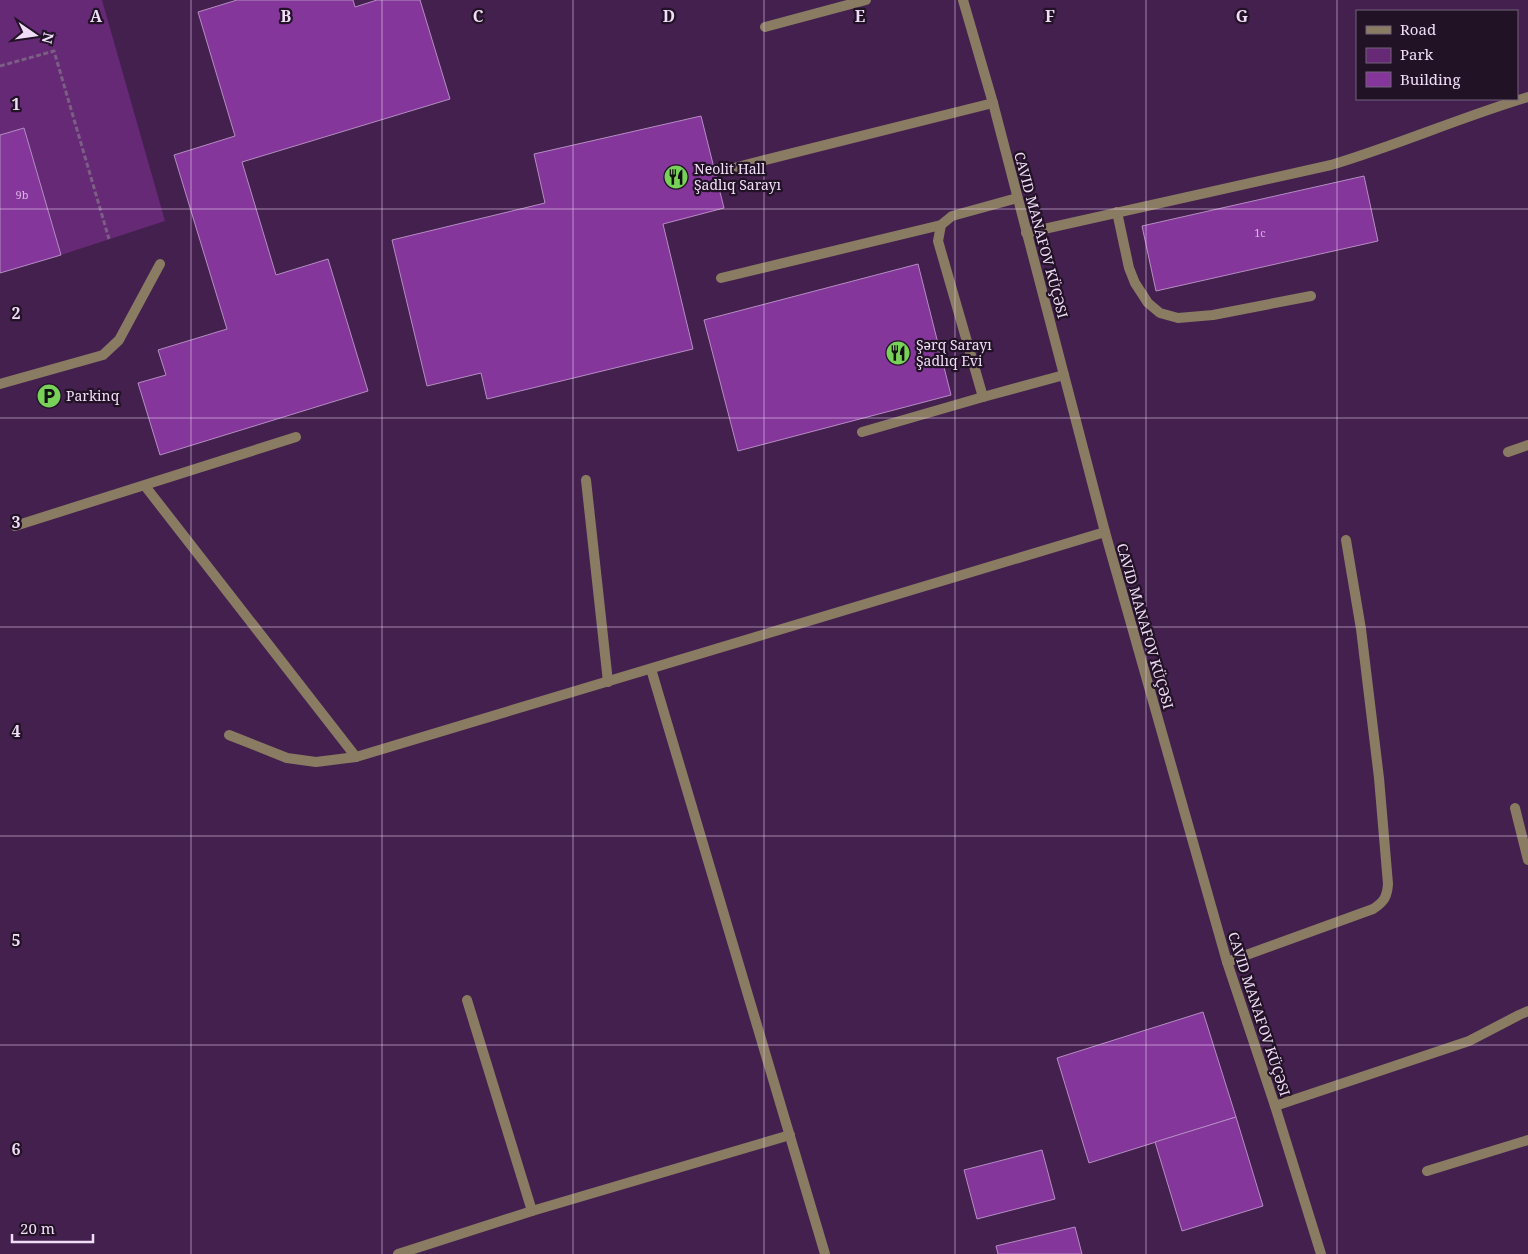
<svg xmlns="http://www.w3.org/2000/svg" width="1528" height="1254" viewBox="0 0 1528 1254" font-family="'Noto Serif',serif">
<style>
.green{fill:#652975}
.building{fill:#85369b;stroke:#b58dc2}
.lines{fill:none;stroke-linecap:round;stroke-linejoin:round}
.path{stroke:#7c5e85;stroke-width:3;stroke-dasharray:5 2.5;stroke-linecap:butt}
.service{stroke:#8a7b63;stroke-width:10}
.minor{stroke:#8a7b63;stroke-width:10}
.grid{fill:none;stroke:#f2ddf9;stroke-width:1;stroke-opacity:0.55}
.labels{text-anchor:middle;stroke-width:4.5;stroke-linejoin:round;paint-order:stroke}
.number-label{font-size:11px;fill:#d7b3e2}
.poi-label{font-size:14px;fill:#f2ddf9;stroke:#211225;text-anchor:start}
.street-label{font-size:14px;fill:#f2ddf9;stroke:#211225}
.grid-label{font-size:16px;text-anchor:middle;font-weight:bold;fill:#f2ddf9;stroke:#211225;stroke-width:4.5;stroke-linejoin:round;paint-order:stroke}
</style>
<rect width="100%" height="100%" fill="#43204d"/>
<polygon class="green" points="0,0 102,0 165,221 61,255 24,128 0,135"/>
<g class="building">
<polygon points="237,0 353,0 355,7 377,0 420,0 450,99 242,162 276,275 328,259 368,391 160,455 138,383 166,375 158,350 227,329 174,155 235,136 198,12"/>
<polygon points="701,116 724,208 663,224 693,349 487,399 481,373 427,386 392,240 545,203 534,154"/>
<polygon points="24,128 61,255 0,273 0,135"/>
<polygon points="1364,176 1378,241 1156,291 1142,226"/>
<polygon points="918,264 951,395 738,451 704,320"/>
<polygon points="1203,1012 1236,1117 1089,1163 1057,1058"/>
<polygon points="1236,1117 1263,1206 1182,1231 1155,1142"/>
<polygon points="1042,1150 1055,1199 977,1219 964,1170"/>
<polygon points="1075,1227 1082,1254 998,1254 996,1246"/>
</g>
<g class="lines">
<polyline class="path" points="0,66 54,51 109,239"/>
<g class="service">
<polyline points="765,27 866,0"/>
<polyline points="737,167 993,103"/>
<polyline points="1117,212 1129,268 1135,283 1148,303 1160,313 1178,318 1213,315 1311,296"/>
<polyline points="721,278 941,225"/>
<polyline points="0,384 103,355 119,340 160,264"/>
<polyline points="983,397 1064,375"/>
<polyline points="862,432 983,397 938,241 941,225 952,216 1017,198"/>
<polyline points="15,526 296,437"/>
<polyline points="651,669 825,1254"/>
<polyline points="1515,808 1528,860"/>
<path d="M1227,962L1373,909C1384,902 1387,897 1388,884L1379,778L1361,629L1346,540"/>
<polyline points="467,1000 532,1211"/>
<polyline points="1275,1106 1469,1041 1519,1015 1528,1011"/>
<polyline points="1427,1171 1528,1140"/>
<polyline points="398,1254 532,1211 790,1135"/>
</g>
<g class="minor">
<polyline points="963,0 993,103 1105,532 1227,962 1275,1106 1321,1254"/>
<path d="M1026,233L1331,165C1398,145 1461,117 1528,97"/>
<polyline points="1508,452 1528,445"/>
<polyline points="586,480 608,682"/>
<polyline points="145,486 356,757"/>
<polyline points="229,735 287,758 316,762 356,757 1105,532"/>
</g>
</g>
<path class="grid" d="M191,0V1254M382,0V1254M573,0V1254M764,0V1254M955,0V1254M1146,0V1254M1337,0V1254M0,209H1528M0,418H1528M0,627H1528M0,836H1528M0,1045H1528"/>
<defs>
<symbol id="restaurant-disc" viewBox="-11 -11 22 22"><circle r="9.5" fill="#78d158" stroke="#211225"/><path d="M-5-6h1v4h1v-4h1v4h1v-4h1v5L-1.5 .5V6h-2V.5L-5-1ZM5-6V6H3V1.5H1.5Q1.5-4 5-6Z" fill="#111"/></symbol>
<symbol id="parking-disc" viewBox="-11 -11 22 22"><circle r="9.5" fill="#78d158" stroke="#211225"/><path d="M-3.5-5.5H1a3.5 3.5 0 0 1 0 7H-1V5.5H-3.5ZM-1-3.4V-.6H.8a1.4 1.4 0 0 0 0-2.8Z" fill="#111"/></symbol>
</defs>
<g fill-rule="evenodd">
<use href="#restaurant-disc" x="662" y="163" width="28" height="28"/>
<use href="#restaurant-disc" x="884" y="339" width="28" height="28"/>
<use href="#parking-disc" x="35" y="382" width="28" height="28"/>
</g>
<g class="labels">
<g class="number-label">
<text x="22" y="199">9b</text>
<text x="1260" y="237">1c</text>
</g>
<g class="poi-label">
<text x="694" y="174">Neolit Hall<tspan x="694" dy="16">Şadlıq Sarayı</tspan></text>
<text x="916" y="350">Şərq Sarayı<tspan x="916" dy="16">Şadlıq Evi</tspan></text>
<text x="66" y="401">Parkinq</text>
</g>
<g class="street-label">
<text transform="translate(1041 235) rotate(75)" y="5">CAVID MANAFOV KÜÇƏSI</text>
<text transform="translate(1145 626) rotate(74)" y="5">CAVID MANAFOV KÜÇƏSI</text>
<text transform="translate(1259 1014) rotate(72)" y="5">CAVID MANAFOV KÜÇƏSI</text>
</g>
</g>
<g class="grid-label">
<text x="96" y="22">A</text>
<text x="286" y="22">B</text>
<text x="478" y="22">C</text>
<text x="669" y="22">D</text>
<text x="860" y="22">E</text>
<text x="1050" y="22">F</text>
<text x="1242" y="22">G</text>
<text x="16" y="110">1</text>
<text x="16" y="319">2</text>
<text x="16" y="528">3</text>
<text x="16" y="737">4</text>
<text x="16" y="946">5</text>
<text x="16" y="1155">6</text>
</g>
<rect x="1356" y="10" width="162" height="90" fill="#211225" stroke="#75637a"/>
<rect x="1366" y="26" width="25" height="8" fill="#8a7b63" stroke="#75637a"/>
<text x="1400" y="35" font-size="15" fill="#f2ddf9">Road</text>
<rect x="1366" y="48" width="25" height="15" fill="#652975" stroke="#75637a"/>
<text x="1400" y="60" font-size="15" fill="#f2ddf9">Park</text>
<rect x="1366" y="72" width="25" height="15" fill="#85369b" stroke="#75637a"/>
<text x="1400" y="85" font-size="15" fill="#f2ddf9">Building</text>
<g transform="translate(35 35) rotate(103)" stroke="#211225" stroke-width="4" paint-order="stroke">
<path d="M0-4L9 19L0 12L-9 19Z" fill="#f2ddf9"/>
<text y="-8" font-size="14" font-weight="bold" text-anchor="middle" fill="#f2ddf9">N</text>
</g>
<path d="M12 1234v8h81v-8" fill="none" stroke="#f2ddf9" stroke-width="2.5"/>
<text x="20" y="1234" font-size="15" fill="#f2ddf9" stroke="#211225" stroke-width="4" paint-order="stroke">20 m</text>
</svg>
